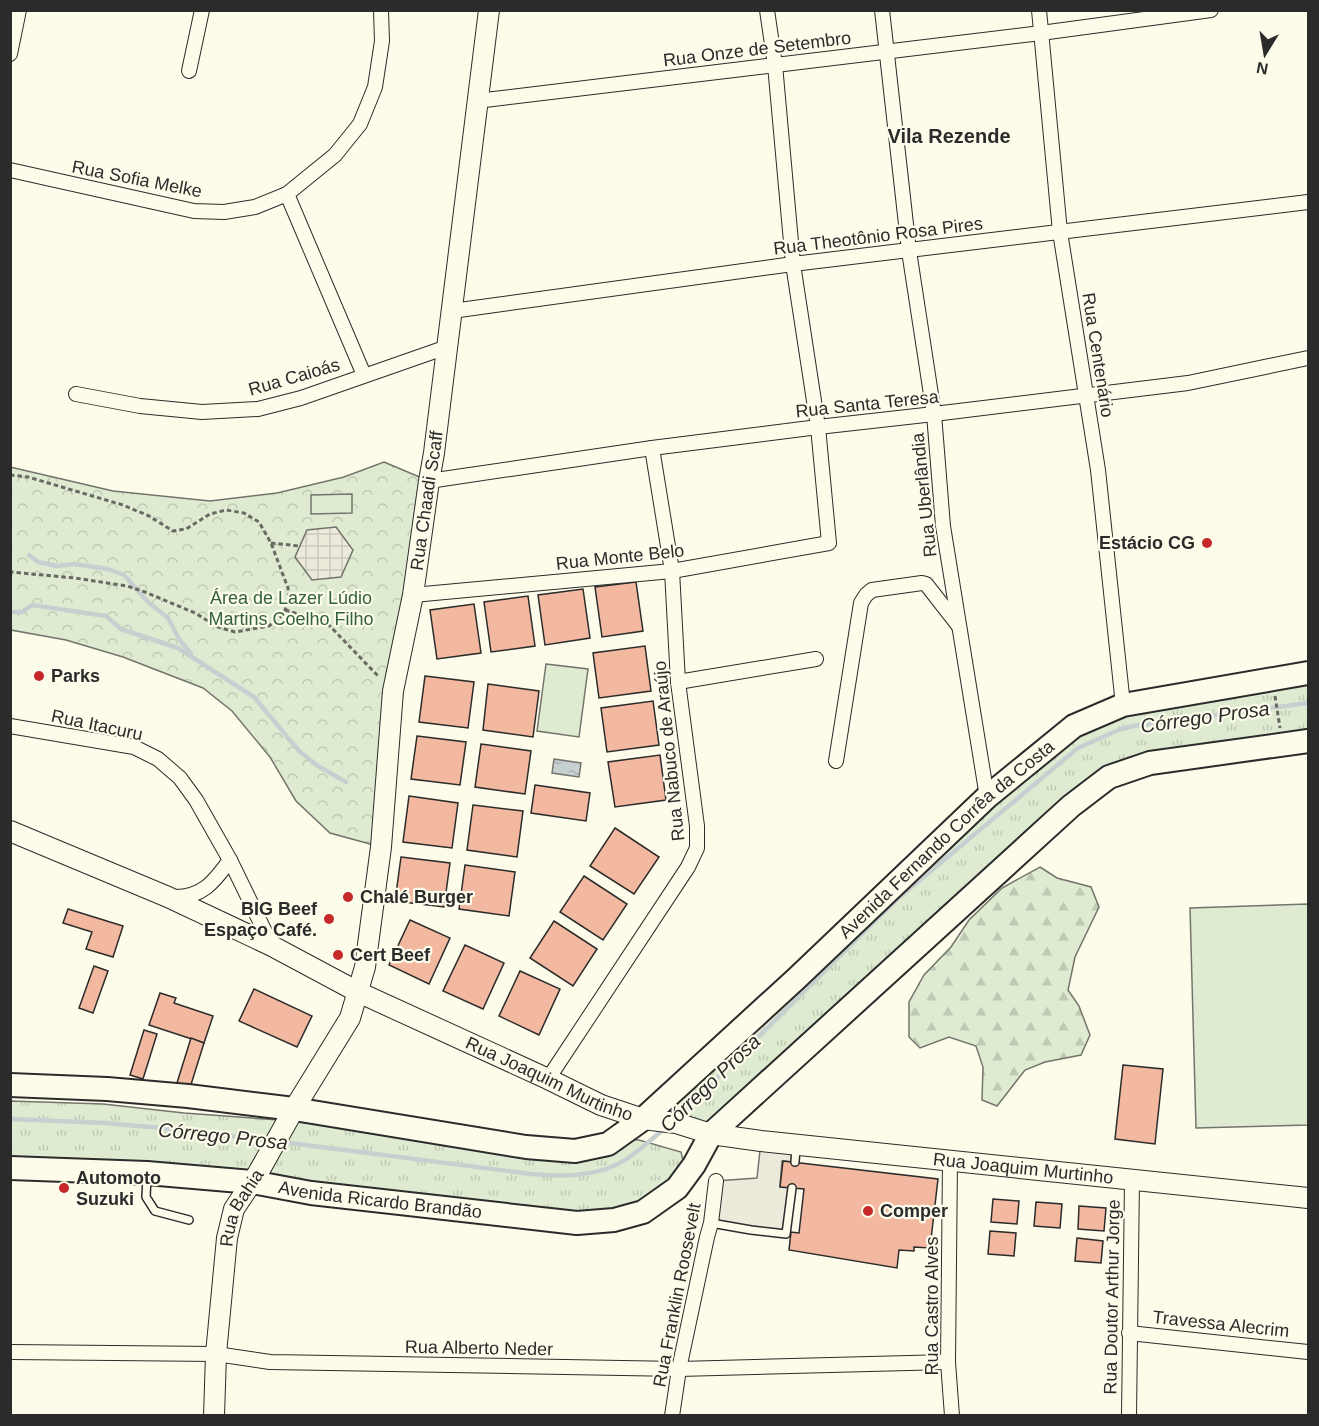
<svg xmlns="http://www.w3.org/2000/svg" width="1319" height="1426" viewBox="0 0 1319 1426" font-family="Helvetica,sans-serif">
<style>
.grass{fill:url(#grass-tufts);stroke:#74746e;stroke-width:1.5}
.forest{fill:url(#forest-firs);stroke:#74746e;stroke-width:1.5}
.park{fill:url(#park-crowns);stroke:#74746e;stroke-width:1.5}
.garden{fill:#deebd1;stroke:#74746e;stroke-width:1.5}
.parking{fill:#eceadb;stroke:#74746e;stroke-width:1.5}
.plaza{fill:url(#plaza-grid);stroke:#74746e;stroke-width:1.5}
.water{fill:url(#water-ripples);stroke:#74746e;stroke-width:1.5}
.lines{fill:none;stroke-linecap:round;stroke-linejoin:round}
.stream{stroke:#c7d0d0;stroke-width:4.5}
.building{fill:#f2b8a0;stroke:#2b2b2b;stroke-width:1.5}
.lane-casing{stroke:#2b2b2b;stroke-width:10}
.street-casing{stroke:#2b2b2b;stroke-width:16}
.secondary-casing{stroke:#2b2b2b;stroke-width:22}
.primary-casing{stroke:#2b2b2b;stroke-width:26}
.path{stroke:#6a6964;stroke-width:3;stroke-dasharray:4.5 3;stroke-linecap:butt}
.lane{stroke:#fdfbea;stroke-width:7}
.street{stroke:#fdfbea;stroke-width:14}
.secondary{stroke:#fdfbea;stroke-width:20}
.primary{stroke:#fdfbea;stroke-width:22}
.poi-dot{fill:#c62828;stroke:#fdfbea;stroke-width:2}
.labels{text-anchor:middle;stroke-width:4.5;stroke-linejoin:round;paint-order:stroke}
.street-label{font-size:18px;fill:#2b2b2b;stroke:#fdfbea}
.poi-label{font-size:18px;font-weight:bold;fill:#2b2b2b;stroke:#fdfbea;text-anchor:start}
.park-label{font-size:18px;fill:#34623c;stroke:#fdfbea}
.neighbourhood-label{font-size:20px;font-weight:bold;fill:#2b2b2b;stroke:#fdfbea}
.water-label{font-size:20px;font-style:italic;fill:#2b2b2b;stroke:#fdfbea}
</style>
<defs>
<pattern id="grass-tufts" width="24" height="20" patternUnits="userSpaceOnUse" patternTransform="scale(1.5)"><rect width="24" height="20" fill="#deebd1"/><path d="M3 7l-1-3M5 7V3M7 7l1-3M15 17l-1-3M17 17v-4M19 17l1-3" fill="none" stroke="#bfcab4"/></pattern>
<pattern id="forest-firs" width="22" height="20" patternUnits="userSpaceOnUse" patternTransform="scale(1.5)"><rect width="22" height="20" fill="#deebd1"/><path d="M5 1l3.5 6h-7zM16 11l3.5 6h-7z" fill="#bfcab4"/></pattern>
<pattern id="park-crowns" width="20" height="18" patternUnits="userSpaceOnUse" patternTransform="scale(1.5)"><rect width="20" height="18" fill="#deebd1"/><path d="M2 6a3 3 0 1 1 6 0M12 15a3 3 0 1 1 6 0" fill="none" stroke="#bfcab4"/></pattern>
<pattern id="plaza-grid" width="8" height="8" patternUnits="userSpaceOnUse" patternTransform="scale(1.5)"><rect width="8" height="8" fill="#eceadb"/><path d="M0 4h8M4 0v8" fill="none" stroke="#cbc9bc"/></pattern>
<pattern id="water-ripples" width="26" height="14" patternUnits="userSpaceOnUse" patternTransform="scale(1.5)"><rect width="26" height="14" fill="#c7d0d0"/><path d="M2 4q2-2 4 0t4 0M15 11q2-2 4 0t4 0" fill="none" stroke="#abb3b3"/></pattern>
</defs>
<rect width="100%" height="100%" fill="#fdfbea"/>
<g class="grass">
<polygon points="1308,673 1308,741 1109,777 711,1134 643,1119 1074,726"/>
<polygon points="11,1101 103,1104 184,1113 293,1121 540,1157 631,1140 639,1140 681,1152 684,1164 670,1182 641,1201 614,1214 577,1217 11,1160"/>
</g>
<polygon class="forest" points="1040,867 1057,878 1091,887 1099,907 1075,957 1068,990 1079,1006 1090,1035 1081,1055 1045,1062 1025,1070 997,1106 982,1100 983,1067 976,1046 949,1037 920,1048 909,1037 909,1002 924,975 951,947 969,920 1002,888"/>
<polygon class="park" points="384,462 429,481 381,847 330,833 296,801 270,757 232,711 203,688 123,657 66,640 11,630 10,467 113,491 210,501 277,493 344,477"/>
<g class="garden">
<polygon points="352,494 352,513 311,514 311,495"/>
<polygon points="546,664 588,669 579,737 537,731"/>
<polygon points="1308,904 1308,1125 1196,1128 1190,908"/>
</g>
<polygon class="parking" points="761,1141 797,1145 795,1162 782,1161 780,1186 792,1188 786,1234 711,1223 716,1181 757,1178"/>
<polygon class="plaza" points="336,527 353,550 341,577 312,580 295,557 307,530"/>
<polygon class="water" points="554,759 581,763 579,777 552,773"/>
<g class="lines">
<g class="stream">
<polyline points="29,555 38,562 56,566 74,564 108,569 124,575 148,602 168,618 179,639 191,654"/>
<polyline points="10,612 22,612 32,605 106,616 121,629 178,648 254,697 299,751 318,766 346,782"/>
<polyline points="10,1119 105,1123 184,1130 271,1141"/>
<polyline points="676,1119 896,900 1078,748 1121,729 1133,726 1308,703"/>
<path d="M282,1142L531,1174C563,1177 601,1177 628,1158C641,1149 653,1138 665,1128"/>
</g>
</g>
<g class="building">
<polygon points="636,582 643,631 602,637 595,587"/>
<polygon points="583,589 590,638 545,645 538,595"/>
<polygon points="528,596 535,646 491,652 484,602"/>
<polygon points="474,604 481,653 437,659 430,610"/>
<polygon points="645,646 651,691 599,698 593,653"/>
<polygon points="425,676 474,682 468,728 419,722"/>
<polygon points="488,684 539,691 533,737 483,730"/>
<polygon points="653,701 659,745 607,752 601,708"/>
<polygon points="417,736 466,742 460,785 411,779"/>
<polygon points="481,744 531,751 525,794 475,787"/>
<polygon points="660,755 666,800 615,807 608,762"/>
<polygon points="535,785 590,793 586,821 531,813"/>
<polygon points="409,796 458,803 452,848 403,842"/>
<polygon points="473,805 523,811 517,857 467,850"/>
<polygon points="615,828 659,857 634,894 590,866"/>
<polygon points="401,857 450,863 444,907 395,901"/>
<polygon points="465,865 515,872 509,916 459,909"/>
<polygon points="584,876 627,904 603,940 560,912"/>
<polygon points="68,909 123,926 113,957 86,949 92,932 63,923"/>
<polygon points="410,920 450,938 429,984 389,965"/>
<polygon points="554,921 597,949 573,986 530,958"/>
<polygon points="465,945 504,963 483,1009 443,991"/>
<polygon points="94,966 108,971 93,1013 79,1008"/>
<polygon points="520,971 560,989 539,1035 499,1016"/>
<polygon points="254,989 312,1016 297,1047 239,1021"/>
<polygon points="160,993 176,998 174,1003 213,1016 204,1043 149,1025"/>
<polygon points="144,1030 157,1034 143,1079 130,1075"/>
<polygon points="191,1038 204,1043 189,1091 176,1086"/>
<polygon points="1123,1065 1163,1069 1155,1144 1115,1139"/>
<polygon points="783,1161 938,1179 930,1248 914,1247 914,1251 899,1250 897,1268 789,1250 791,1232 799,1233 804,1189 780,1187"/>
<polygon points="993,1199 1019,1201 1017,1224 991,1222"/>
<polygon points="1036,1202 1062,1204 1060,1228 1034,1226"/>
<polygon points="1079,1206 1106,1208 1104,1231 1078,1229"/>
<polygon points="990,1231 1016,1233 1014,1256 988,1254"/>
<polygon points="1077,1238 1103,1241 1101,1263 1075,1261"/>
</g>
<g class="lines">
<defs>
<g id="lane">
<polyline points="795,1162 796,1148"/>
<polyline points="147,1176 146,1197 155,1211 189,1220"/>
<polyline points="711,1223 751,1230 786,1234 792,1188"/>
</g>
<g id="street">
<polyline points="882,10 909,251 934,414 943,526 987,797"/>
<polyline points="1039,10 1060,232 1098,470 1123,705"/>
<polyline points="10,54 19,10"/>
<polyline points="189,71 202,10"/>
<polyline points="477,101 1041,33 1211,10"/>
<polyline points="10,170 194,211 224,212 255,207 287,194 335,155 360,124 375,87 382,41 381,10"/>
<polyline points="287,194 364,375"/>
<polyline points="452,311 793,264 1308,202"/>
<polyline points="76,394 140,406 202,412 258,409 301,398 447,347"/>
<polyline points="429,481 652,448 818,427 934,414 1188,383 1308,358"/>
<polyline points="413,595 672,571 829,543 818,427 793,264 775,65 767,10"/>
<polyline points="678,682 816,659"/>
<polyline points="10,726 134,747 158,759 180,778 196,800 230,860 272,946"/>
<polyline points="836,761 861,603 866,595 872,590 922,583 926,584 958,625"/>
<path d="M173,897C202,898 214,882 230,860"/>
<polyline points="548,1079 688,867 697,848 697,826 678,682 672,571 652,448"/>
<polyline points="950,1161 948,1362 952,1416"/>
<polyline points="1129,1333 1308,1352"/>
<polyline points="10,1352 216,1354 270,1362 679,1369 948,1362"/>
<polyline points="672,1416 679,1369 707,1237 711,1223 716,1181"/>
<polyline points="1129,1416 1132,1180"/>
</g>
<g id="secondary">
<path id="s1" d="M10,831L168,897L272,946L358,992L548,1079L601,1105L643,1119L676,1123L711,1134L761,1141L1308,1198"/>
<path id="s2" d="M214,1416L216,1354L227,1238L234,1209L258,1173L294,1109L350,1018L365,967L381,847L393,691L413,595L429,481L434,453L489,10"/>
</g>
<g id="primary">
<path id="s3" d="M10,1085L107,1089L188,1096L294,1109L526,1147L575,1151L608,1144L643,1119L797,978L987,797L1074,726L1123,705L1308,673"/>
<path id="s4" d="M10,1168L147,1173L252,1182L311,1193L577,1223L614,1220L643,1212L677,1188L694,1165L711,1134L1071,806L1109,777L1150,763L1308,741"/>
</g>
</defs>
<use href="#lane" class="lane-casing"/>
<use href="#street" class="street-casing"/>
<use href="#secondary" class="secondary-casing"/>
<use href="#primary" class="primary-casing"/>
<g class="path">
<polyline points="10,475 28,477 123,505 149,516 173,531 186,529 210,514 226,510 244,513 259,522 271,543 288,588 289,602 282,616 269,626 235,632 218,627 195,613 145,592 127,586 75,578 10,572"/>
<polyline points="271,543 299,546"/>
<polyline points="285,610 326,622 379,677"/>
<polyline points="1275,696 1280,728"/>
</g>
<use href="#lane" class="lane"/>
<use href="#street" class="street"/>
<use href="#secondary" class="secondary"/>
<use href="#primary" class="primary"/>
</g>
<g class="poi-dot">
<circle cx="1207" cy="543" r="6"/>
<circle cx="39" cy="676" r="6"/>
<circle cx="348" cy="897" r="6"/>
<circle cx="329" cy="919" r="6"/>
<circle cx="338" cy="955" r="6"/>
<circle cx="64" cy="1188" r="6"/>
<circle cx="868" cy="1211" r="6"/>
</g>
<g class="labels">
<g class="street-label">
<text transform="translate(757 49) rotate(-7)" y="6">Rua Onze de Setembro</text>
<text transform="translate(137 179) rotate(11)" y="6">Rua Sofia Melke</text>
<text transform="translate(878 236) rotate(-7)" y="6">Rua Theotônio Rosa Pires</text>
<text transform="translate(1098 355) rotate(81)" y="6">Rua Centenário</text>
<text transform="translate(294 377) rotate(-16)" y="6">Rua Caioás</text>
<text transform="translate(867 404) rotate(-6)" y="6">Rua Santa Teresa</text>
<text transform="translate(924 495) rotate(-96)" y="6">Rua Uberlândia</text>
<text dy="6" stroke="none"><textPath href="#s2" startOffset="956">Rua Chaadi Scaff</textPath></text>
<text transform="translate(620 557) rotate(-6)" y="6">Rua Monte Belo</text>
<text transform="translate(97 725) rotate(12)" y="6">Rua Itacuru</text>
<text transform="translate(669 751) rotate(-96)" y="6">Rua Nabuco de Araújo</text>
<text dy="6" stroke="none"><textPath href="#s3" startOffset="1059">Avenida Fernando Corrêa da Costa</textPath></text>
<text dy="6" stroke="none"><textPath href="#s1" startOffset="594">Rua Joaquim Murtinho</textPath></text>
<text dy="6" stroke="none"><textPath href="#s1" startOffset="1080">Rua Joaquim Murtinho</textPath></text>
<text dy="6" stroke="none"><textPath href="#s4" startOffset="372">Avenida Ricardo Brandão</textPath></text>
<text dy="6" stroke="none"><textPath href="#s2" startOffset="212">Rua Bahia</textPath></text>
<text transform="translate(677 1295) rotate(-79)" y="6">Rua Franklin Roosevelt</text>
<text transform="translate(1112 1297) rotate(-89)" y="6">Rua Doutor Arthur Jorge</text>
<text transform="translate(932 1306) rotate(-90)" y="6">Rua Castro Alves</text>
<text transform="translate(1221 1324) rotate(6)" y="6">Travessa Alecrim</text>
<text transform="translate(479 1348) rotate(1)" y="6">Rua Alberto Neder</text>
</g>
<g class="poi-label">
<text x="1195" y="549" text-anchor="end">Estácio CG</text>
<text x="51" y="682">Parks</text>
<text x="360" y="903">Chalé Burger</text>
<text x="317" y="915" text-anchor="end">BIG Beef<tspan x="317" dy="21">Espaço Café.</tspan></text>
<text x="350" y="961">Cert Beef</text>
<text x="76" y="1184">Automoto<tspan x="76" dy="21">Suzuki</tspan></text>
<text x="880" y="1217">Comper</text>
</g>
<g class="park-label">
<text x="291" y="604">Área de Lazer Lúdio<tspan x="291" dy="21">Martins Coelho Filho</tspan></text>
</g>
<g class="neighbourhood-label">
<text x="949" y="143">Vila Rezende</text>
</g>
<g class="water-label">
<text transform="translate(1205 717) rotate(-8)" y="7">Córrego Prosa</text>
<text transform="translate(710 1083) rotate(-44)" y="7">Córrego Prosa</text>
<text transform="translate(223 1136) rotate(6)" y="7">Córrego Prosa</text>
</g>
</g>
<rect width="1319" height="1426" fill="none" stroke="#2b2b2b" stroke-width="24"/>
<g transform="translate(1265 54) rotate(191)" stroke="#fdfbea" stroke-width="4.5" paint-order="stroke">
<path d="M0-4.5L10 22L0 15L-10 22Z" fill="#2b2b2b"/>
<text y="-9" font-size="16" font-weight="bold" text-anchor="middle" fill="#2b2b2b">N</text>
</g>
</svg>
